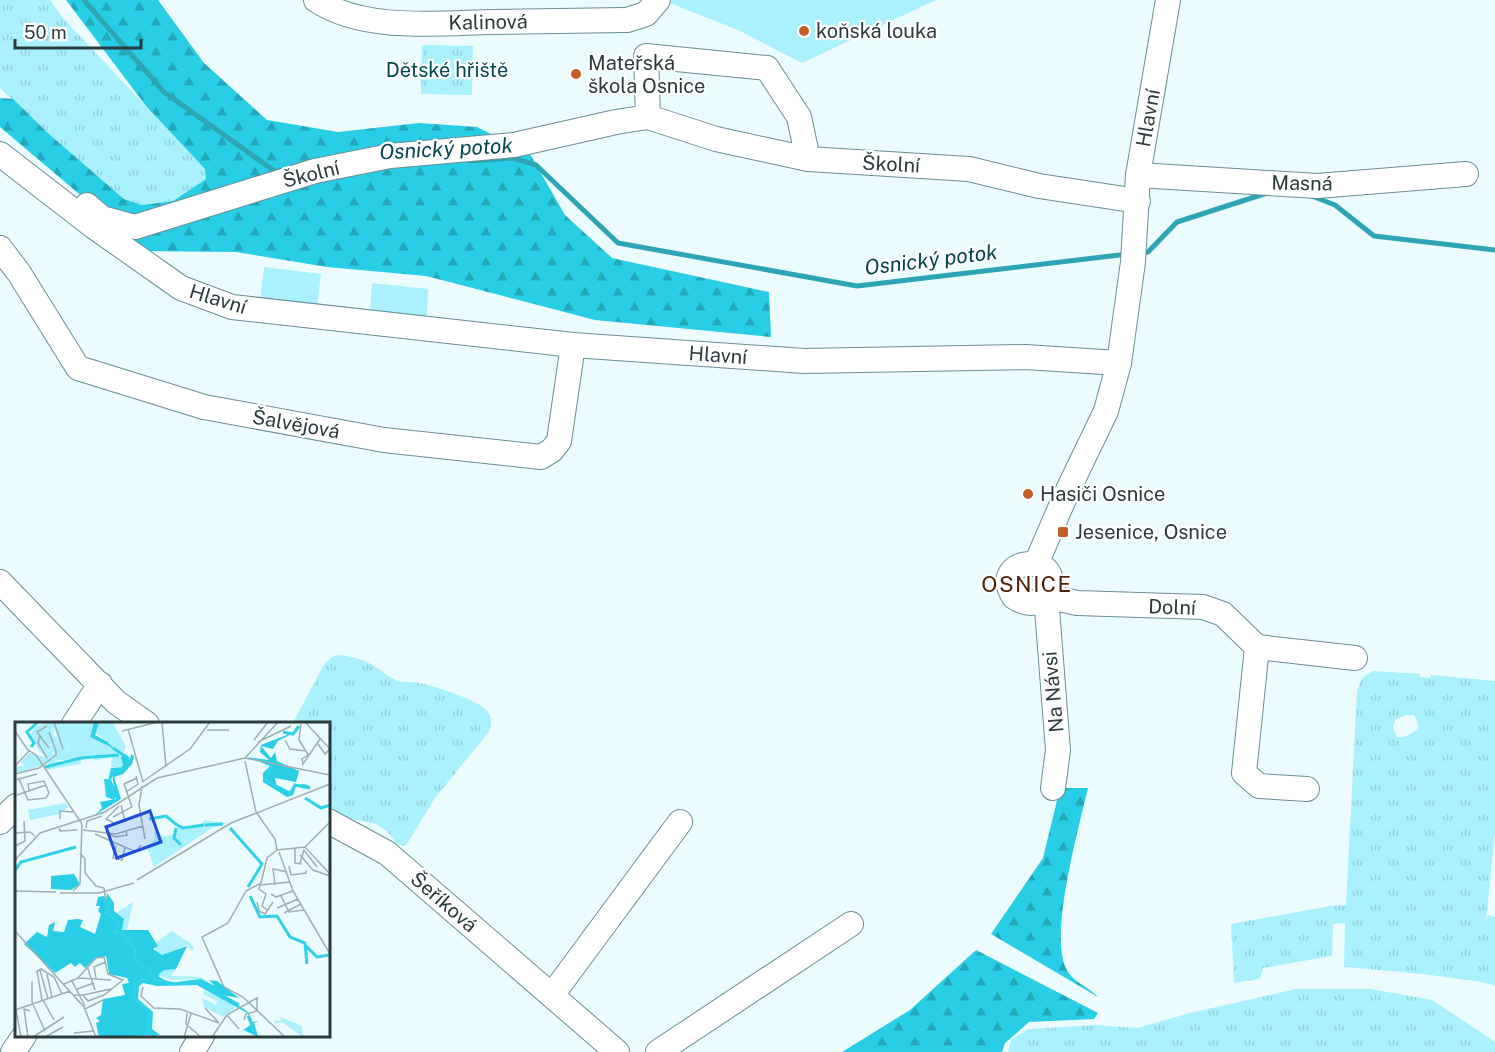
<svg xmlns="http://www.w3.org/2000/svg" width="1495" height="1052" viewBox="0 0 1495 1052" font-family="'Public Sans',sans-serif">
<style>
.grass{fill:url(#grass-tufts);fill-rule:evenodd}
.forest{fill:url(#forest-firs)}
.pitch{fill:#aaf1fd}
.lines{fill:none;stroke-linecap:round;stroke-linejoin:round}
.stream{stroke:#2ea5b5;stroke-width:5}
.minor-casing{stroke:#6a8e95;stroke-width:26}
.minor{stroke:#fff;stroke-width:24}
.poi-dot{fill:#c25e27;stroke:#fff;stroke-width:2}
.labels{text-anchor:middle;stroke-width:4.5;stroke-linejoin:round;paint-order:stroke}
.street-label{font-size:20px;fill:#2b3b3d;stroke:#fff}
.poi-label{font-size:20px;fill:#2b3b3d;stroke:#fff;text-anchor:start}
.park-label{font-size:20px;fill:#014952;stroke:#fff}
.water-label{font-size:21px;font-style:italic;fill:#00464f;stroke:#fff}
.quarter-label{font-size:22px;letter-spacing:1.5px;fill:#4e1f04;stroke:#fff}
.inset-river{fill:none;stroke:#30d2e9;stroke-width:3}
.inset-road{fill:none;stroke:#9fafb1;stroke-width:1.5}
.view{fill:#1d4ed8;fill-opacity:0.15;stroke:#1d4ed8;stroke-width:3}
.inset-edge{fill:none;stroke:#2b3b3d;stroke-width:3}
</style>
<defs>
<pattern id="grass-tufts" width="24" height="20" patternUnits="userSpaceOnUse" patternTransform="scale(1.5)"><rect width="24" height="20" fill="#aaf1fd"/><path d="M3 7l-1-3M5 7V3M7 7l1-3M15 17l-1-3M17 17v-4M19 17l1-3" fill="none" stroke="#92d0da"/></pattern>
<pattern id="forest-firs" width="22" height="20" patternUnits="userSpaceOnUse" patternTransform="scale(1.5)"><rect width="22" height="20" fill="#28cee5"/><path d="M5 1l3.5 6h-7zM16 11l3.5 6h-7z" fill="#23a8bb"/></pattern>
</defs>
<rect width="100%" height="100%" fill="#ecfcfe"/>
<g class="grass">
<polygon points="0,0 50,0 62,17 205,169 206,179 173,201 142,205 124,199 49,134 0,88"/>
<polygon points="422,45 473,46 472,95 421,94"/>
<path d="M338,655C349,656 359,658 369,663C379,668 386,676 396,680C404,683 412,681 419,683C434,686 479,700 487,711C493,718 492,726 488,733L435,798L407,844L404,846L397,844L387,831L376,824L347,818L329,809L328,724H292L325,663L332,657Z"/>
<path d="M1373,671L1420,674V677L1431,678V675L1495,681V831L1486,922L1488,915L1495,917V986C1479,980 1470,981 1453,978C1417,973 1380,970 1344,967L1345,923L1333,924L1332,956L1263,968L1260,979L1234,983L1231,924L1330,906L1346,905L1357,691L1362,678ZM1405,715H1414L1417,721L1418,728C1412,734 1405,738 1397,737L1393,727L1395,720Z"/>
<polygon points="1296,989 1371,989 1432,1000 1491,1039 1495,1042 1495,1052 1008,1052 1011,1040 1028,1029 1097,1025 1137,1028 1190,1013"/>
</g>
<g class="forest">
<polygon points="66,0 158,0 204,63 267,120 338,132 419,123 477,127 530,154 565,215 612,258 769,292 771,337 595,320 426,276 327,267 236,252 140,251 85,199 0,127 0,98 13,99 49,134 124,199 142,205 173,201 206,179 205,169 146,106"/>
<path d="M1060,788H1088C1079,827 1050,930 1065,966C1071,982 1088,986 1098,997L991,934L1043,858Z"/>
<polygon points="976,950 1098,1013 1094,1019 1029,1022 1005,1043 1002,1052 842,1052 910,1010"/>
</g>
<g class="pitch">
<polygon points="668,0 936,0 802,63 738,30 667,2"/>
<polygon points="264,267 321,274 317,308 260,302"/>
<polygon points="372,283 428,289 427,318 370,314"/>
</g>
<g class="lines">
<g class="stream">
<polyline points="84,0 164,92 280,175"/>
<polyline points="470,161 513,158 536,165 618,243 857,286 1128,254"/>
<polyline points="1312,196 1335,205 1374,236 1495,250"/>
<polyline points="1140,253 1148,252 1177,222 1267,193"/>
</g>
<defs>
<g id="minor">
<path d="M316,0C364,32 439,23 494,22C539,21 583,21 627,20L646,14L658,0"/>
<polyline points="0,154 93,226 181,288 232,307 573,345 804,361 1025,357 1119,363"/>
<polyline points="808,159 799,117 767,68 646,56 648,117 716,139 808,159 969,169 1039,186 1138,201"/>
<polyline points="1138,175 1317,186 1466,174"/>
<polyline points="87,205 102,218 135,227 315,171 390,156 514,145 616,122 648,117"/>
<polyline points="0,248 19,273 78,368 204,407 384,440 541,457 552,450 559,441 573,345"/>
<polyline points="1036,564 1067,492 1106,411 1119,363 1133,262 1138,175 1168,0"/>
<polyline points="0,582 116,702 147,724"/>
<polyline points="1046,596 1077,603 1203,607 1223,614 1257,647 1355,658"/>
<path d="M1046,596C1036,605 1026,605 1014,597C987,555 1070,551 1046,596L1058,750L1053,788"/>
<polyline points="1257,647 1244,773 1259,786 1307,789"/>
<polyline points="74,724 100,684"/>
<polyline points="328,821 387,853 617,1052"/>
<polyline points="0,822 16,806"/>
<polyline points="552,995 680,822"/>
<polyline points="13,1052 24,1036"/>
<polyline points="192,1052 202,1036"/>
<polyline points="658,1052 851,924"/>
</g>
</defs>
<use href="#minor" class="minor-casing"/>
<use href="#minor" class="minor"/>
</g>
<g class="poi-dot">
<circle cx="804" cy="31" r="6"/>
<circle cx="576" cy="74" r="6"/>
<circle cx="1028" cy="494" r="6"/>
<rect x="1057" y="526" width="12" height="12" rx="3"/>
</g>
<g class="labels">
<g class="street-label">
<text transform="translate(488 22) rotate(-1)" y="7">Kalinová</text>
<text transform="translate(1148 118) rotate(-80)" y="7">Hlavní</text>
<text transform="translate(891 164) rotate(3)" y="7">Školní</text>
<text transform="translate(311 174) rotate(-14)" y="7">Školní</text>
<text transform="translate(1302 183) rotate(1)" y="7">Masná</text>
<text transform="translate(218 299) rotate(17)" y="7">Hlavní</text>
<text transform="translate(718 355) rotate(4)" y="7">Hlavní</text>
<text transform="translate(296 424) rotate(10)" y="7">Šalvějová</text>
<text transform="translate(1172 607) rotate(2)" y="7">Dolní</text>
<text transform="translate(1053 692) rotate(-95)" y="7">Na Návsi</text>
<text transform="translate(444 902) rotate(41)" y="7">Šeříková</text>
</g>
<g class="poi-label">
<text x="816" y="38">koňská louka</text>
<text x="588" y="70">Mateřská<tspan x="588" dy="23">škola Osnice</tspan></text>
<text x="1040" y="501">Hasiči Osnice</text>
<text x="1075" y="539">Jesenice, Osnice</text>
</g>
<g class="park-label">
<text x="447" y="77">Dětské hřiště</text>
</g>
<g class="water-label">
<text transform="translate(446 149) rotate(-3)" y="7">Osnický potok</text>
<text transform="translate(931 260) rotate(-7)" y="7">Osnický potok</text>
</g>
<g class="quarter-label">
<text x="1027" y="592">OSNICE</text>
</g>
</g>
<g transform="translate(15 722)">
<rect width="315" height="315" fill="#ecfcfe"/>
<path d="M46,0H79L75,15L95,26L96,22L79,10L84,0H98L111,25L106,35L111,39L109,45H96L97,35L77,39L81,36L76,35L66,38V42L31,48L35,36L47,42L59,38L54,25L44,34L38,30L33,36L24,29H37L33,23L42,22L44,16L37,5L47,4ZM51,81L53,85L45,92L15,98L13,88ZM190,98L212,101L197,106L139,145L132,125L140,117L139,110L143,109L145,116L146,111L148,115L159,112L163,104L182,105ZM118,180L112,208H107L109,197L101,191ZM157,209L179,224L177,230L172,223L149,233L140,230L142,220ZM189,268L214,280L220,286L209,295L189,285L187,276L201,283L202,279L188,272ZM265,295L287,304L288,315L267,300L261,302L259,298L266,299Z" fill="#aaf1fd"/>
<path d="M282,9L263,19L258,27L246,24L256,36L260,30L262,39L284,49L281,60L260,56L262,65L274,70L280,62L282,63L289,62L295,64H281L278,73L272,75L248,60V51L255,44L232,35L254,38L245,30L246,23ZM111,32L115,38L116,32L119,34L117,42L108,52L99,55L106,77L80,93L87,86L85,80L101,77L96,46L109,45L106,35ZM59,152L65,162L56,168L36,167V154ZM92,171L99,181V189L109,197L107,208H133L143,224L138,227L147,233L172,224L161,247L143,254L155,261L186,257L200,264L194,258L202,259L224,276L208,273L181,258L223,283L233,290L238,300L244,299L239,301L243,315L229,308L224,311L238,301L232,291L182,263L142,264L128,261L124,264L123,277L138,290L137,307L145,313L84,315L81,301L85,299L81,296L86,293L88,277L110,273L107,262L114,261L112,256L94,252L91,234L81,236L70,246L65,241L60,245L56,241L40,251L9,222L22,210L32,215L34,203L40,200L38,209L49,210L53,198L63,197L68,198L65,205L80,212L86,192L83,189L85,184H81L83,175L89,174L91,179Z" fill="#28cee5"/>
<path d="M35,0H46L47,3L37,6L40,15L43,14L42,22L51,19L46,21L47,26L41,27L42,22L37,21L33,23L37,28L24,29L16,11L20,5ZM55,26L59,37L39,39L37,35L34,41L2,51L0,45L10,44L6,40L14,31L35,36L34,32L44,33L42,30ZM161,247L156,254L186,255L200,264L186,257L156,258L143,253L149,248Z" fill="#aaf1fd"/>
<path d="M79,0L84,1L80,13L93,20L99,27L75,15ZM89,57H96L102,73L99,78L91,75Z" fill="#30d2e9"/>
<path class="inset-river" d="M268,10L278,12L284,4M16,25L19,21L12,10L23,0M258,43L251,55L253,60L275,71M30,45L66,36L104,33M95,57L97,48H107L113,36L98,26M276,71L280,63L295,66M290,76L306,86L315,83M134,97L151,94L162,103M162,103L168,106L189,103M190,103L208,102M161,106L159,116L166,123M215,106L247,142L233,165M0,148L6,140L61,125M235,174L245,195L262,194L275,215L290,221L292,242M88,176L95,183L92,191L104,200L100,210L108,211L120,228V238L134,247L140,258L160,262L182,259L224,283M291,224L302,235L314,233M131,256L120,261L119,276L134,289V308L140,315M233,294L242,315"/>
<path class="inset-road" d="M39,0L48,27M147,0L151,45M290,0L315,27M286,2L284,18L294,34M32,4L22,10L34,26M113,7L128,60M192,8H214M0,9L12,27L21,33L67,102L65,162L58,169M107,9L143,0M34,10L41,29M25,13L23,21L32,36M239,18L253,0M270,18L275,27L291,29M243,20L276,4M303,22L310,32L315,27M293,33L287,37L288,42L305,17M230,36L263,0M230,39L241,90L260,117L262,128M0,44L15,28M0,52L24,46L41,33V29M4,57L13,78L31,76M0,58L22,52M127,60L175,27L195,0M127,64L124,83L130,117M14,69L13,62L29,59L34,71L31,76M111,70L123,62L121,54M2,73L31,63M104,84L91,97L101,102L110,99L106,83M98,95L117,85L109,62L122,56M45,97V89L58,90M44,104L45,109L62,108M71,106L72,99L87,94M68,108L101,112L128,104M0,111L15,110L20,114M91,111L101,115L112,113L111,109M80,112L121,130L126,123M0,124L10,119L9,99M101,124L98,136L107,138L110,126M290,125L315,152M280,127V141L287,142M262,128L252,136L246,161L231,169L213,201L187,215L209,265L228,275L270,315M262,128L290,125L315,100M264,130L278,169L315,232M65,131L70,137V151L81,164L89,166L91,180M285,133L298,148L315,154M0,138L25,111L90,90L142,56L230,36L315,53M285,141L289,128L302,145M274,144L276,153L291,151V148M122,158L216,101L315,62M245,162L244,167L251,172L247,184L252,188M245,163L275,160M260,163L258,147L272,150M0,169L41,170M45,171H84L119,161M256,172L261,175L278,169M266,174L274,190L289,188M242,180L244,189L250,192L258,180M262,186L283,177M269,191L286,182M0,209L69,285L81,315M72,244L80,268M25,248L33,277M22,249L27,278M21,250L26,247L39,255L47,272M32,252L37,275M81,256L79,245L90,240M17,259V280L30,309M57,259L70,284M49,262L63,256L96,258M128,265L126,274L139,286L165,287L204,301M62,267L79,261M58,273H68L73,279L89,273L108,258L93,252L89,235L81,236L62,257M68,273L96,267M28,278L39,298M190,286L204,301M70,287L88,278M0,288L55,269M1,288L6,315M172,291L171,302L186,315M212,293L224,307M229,298L231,292L242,289V276L233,281M59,311L79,309M13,315L9,287L15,289M18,315L49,295M30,315L48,305M169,315L176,292M197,315L212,293L233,281"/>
<path class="view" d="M135,89L146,120L102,136L91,105Z"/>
<rect width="315" height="315" class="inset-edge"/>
</g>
<path d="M15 39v9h126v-9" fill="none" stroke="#2b3b3d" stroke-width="3"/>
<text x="24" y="39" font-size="18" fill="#2b3b3d" stroke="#ffffff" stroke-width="4.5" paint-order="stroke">50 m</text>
</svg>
